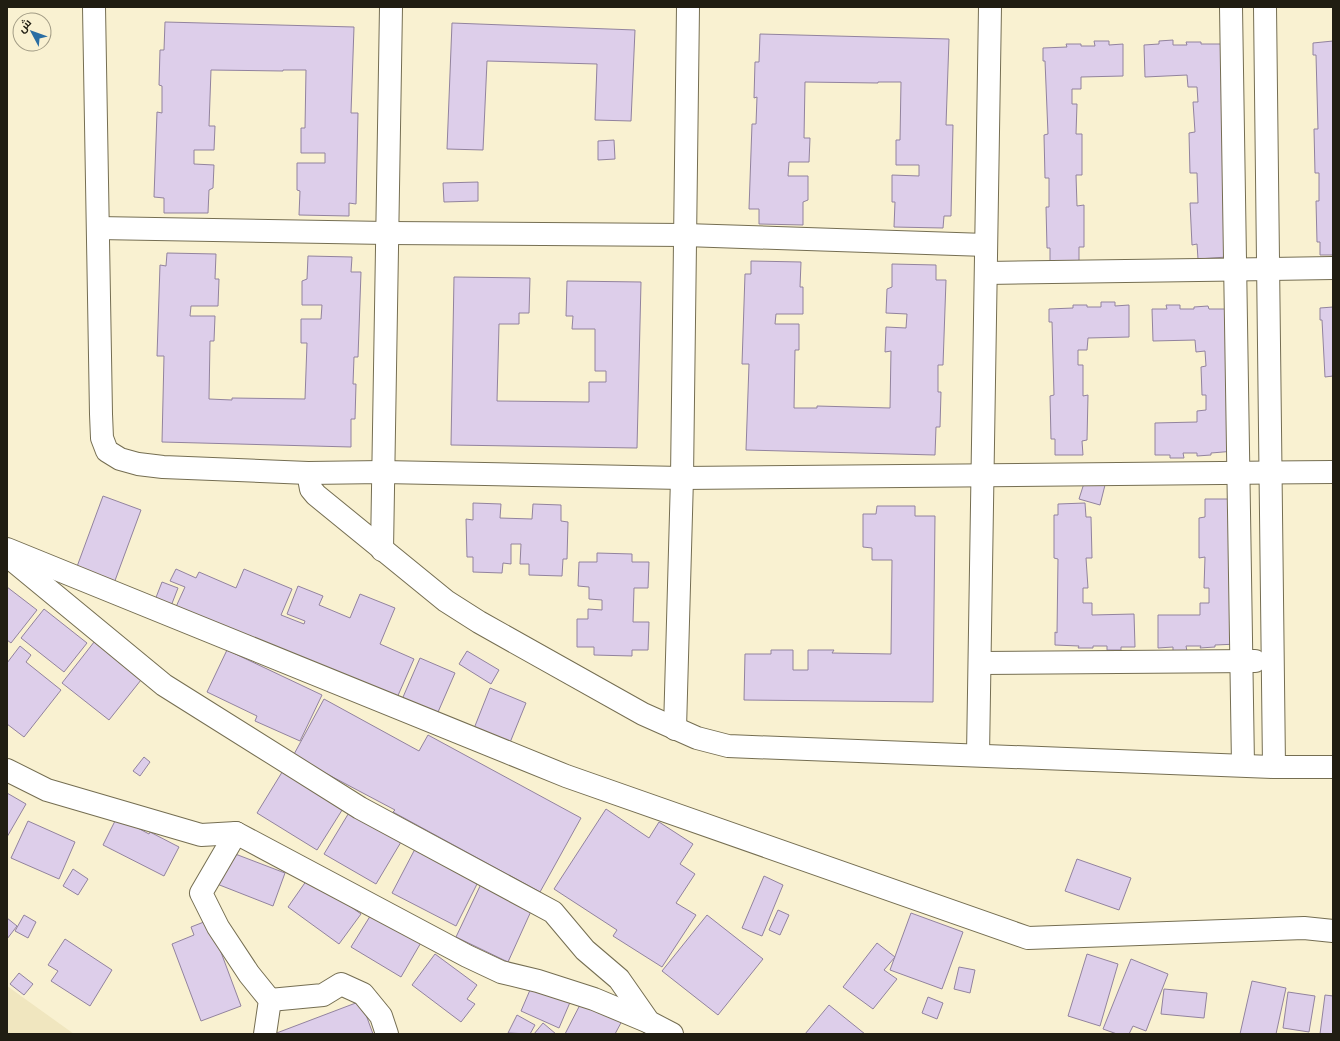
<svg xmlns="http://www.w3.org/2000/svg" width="1340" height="1041" viewBox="0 0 1340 1041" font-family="'Nunito Sans',Cairo,sans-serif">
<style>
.built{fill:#f0e6bf}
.building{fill:#ddceea;stroke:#92839e}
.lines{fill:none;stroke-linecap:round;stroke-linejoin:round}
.minor-casing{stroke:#756e52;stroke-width:24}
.minor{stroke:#fff;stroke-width:22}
</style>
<rect width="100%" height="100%" fill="#f9f1d1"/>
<polygon class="built" points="7,986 74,1034 7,1034"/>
<g class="building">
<polygon points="165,22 354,27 351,113 358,113 356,204 349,203 349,216 299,215 300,191 297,190 297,163 325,163 325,153 301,153 301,128 305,128 306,70 283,70 283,71 211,70 209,126 215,126 214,150 194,150 194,164 214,165 213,188 209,190 208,213 164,213 164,198 154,197 157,112 162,113 162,86 159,85 160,50 164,50"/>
<polygon points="452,23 635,30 631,121 595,120 597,64 487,61 483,150 447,149"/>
<polygon points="760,34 949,39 946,125 953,125 951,216 944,216 943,228 894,227 895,202 892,202 892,175 919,176 919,165 896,165 896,140 900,140 901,82 878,82 878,83 805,82 804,138 810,138 809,162 789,162 788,176 808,176 808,200 803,202 803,225 759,224 759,209 749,209 752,124 756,124 757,97 754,98 755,62 759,62"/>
<polygon points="1173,40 1173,45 1187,45 1186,42 1201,42 1201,44 1224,44 1227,257 1198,259 1197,244 1192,245 1190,203 1198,203 1197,173 1190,173 1189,133 1195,132 1193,102 1198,102 1197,87 1188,87 1187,75 1145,77 1144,45 1159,44 1159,41"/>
<polygon points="1094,41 1109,41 1109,45 1123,44 1123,76 1081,77 1081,89 1072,89 1072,104 1077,104 1076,134 1082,134 1082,175 1076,175 1077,206 1084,205 1084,247 1079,247 1079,261 1050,261 1050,248 1047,248 1046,207 1049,207 1049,178 1045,178 1044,135 1048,134 1045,61 1043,61 1043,48 1067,47 1066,44 1081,44 1081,46 1095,46"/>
<polygon points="1333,41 1333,255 1320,255 1320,242 1317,242 1316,201 1319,201 1319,173 1315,173 1314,129 1318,129 1316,55 1313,55 1313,43"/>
<polygon points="614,140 615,159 598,160 598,141"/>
<polygon points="478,182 478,201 444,202 443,183"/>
<polygon points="167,253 216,254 215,279 219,279 218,306 191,306 190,316 215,316 214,341 210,341 209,399 232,400 232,398 305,399 307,343 301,343 301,319 321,319 322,305 302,305 302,281 307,279 308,256 352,257 351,272 361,272 358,357 354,357 353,384 356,384 355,419 351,419 351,447 162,442 164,356 157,356 160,265 166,266"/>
<polygon points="751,261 801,262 800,287 803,287 803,314 776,314 775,324 799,324 799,350 795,350 794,408 817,408 817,406 890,408 891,351 885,352 886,327 906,328 907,314 886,313 887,289 892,287 892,264 936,265 936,280 946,280 943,365 938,365 938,392 941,392 940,427 936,427 935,455 746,450 749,364 742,364 745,274 751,274"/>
<polygon points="454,277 530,278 529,313 519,313 519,324 499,324 497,401 589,402 589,382 606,382 606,371 595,371 595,329 572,329 573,316 566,316 567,281 641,282 637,448 451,445"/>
<polygon points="1101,302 1115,302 1115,306 1129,305 1129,337 1088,338 1087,350 1078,350 1078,365 1083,365 1083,396 1088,395 1087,440 1082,441 1083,455 1055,455 1055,439 1051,439 1050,396 1054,395 1052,322 1049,322 1049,309 1073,308 1073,305 1087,305 1087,307 1101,307"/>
<polygon points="1166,305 1180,305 1180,309 1194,309 1194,307 1208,306 1209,309 1232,309 1235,451 1211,453 1211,455 1197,456 1197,453 1183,453 1184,458 1170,458 1170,455 1155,455 1155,423 1197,422 1197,411 1206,410 1206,395 1202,395 1201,367 1206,366 1205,351 1196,352 1195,340 1153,341 1152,309 1167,309"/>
<polygon points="1333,307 1333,376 1325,377 1322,320 1320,320 1320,308"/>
<polygon points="1085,480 1105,485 1100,505 1079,499"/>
<polygon points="103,496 141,510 113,586 75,572"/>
<polygon points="1205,499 1232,499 1238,644 1215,645 1215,647 1200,648 1201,646 1186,646 1187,651 1173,651 1173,647 1158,648 1158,615 1200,615 1200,603 1209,603 1209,588 1204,588 1205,557 1199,558 1199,518 1205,517"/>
<polygon points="473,503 501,504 500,518 532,519 533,504 561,505 561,521 568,522 567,559 563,559 562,576 529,575 529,564 520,564 521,544 511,544 511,564 503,563 502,573 473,572 473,557 467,557 466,519 473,520"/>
<polygon points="1085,503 1086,517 1091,517 1092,558 1086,558 1088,588 1083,588 1083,603 1092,603 1092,615 1134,614 1135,647 1121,647 1121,650 1107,650 1107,646 1093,646 1093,648 1078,648 1079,646 1055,645 1055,632 1057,633 1058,559 1054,558 1054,515 1058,515 1058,504"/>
<polygon points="877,506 915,506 915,516 935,516 933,702 744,700 745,654 771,654 771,650 793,650 793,670 808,670 808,650 834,650 832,653 891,654 892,560 872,560 872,548 863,547 863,514 876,514"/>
<polygon points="597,553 632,554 632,562 649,562 648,588 634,588 633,622 649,622 648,650 632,650 632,656 594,655 594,647 577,647 577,619 588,619 588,609 602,610 602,600 589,599 589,587 578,586 579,562 597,562"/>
<polygon points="176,569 196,578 199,572 236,588 244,569 292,589 281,615 304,624 305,621 287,614 298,586 323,596 319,605 350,618 360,594 395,608 380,644 414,659 396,700 175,609 185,587 170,581"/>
<polygon points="162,582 178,588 171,606 155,600"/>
<polygon points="7,587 37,610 11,643 7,640"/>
<polygon points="44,609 87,643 64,672 21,638"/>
<polygon points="98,637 145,675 109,720 62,683"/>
<polygon points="20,646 31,655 26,662 61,690 24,737 7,724 7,663"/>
<polygon points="227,650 322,695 300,741 255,721 257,716 207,692"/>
<polygon points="467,651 499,670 491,684 459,664"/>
<polygon points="420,658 455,673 435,719 400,704"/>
<polygon points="490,688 526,703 509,745 473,731"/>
<polygon points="324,699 419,751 428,735 581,818 540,892 393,812 395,810 293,756"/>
<polygon points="144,757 150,762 140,776 133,771"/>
<polygon points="284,769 344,807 317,850 257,813"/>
<polygon points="7,793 26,804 7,837"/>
<polygon points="606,809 649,838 659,822 693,844 680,864 695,874 676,903 696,915 662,967 613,936 617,930 554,889"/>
<polygon points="350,811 401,842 376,884 324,854"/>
<polygon points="117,817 149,834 150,832 179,847 164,876 103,845"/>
<polygon points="28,821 75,842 59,879 11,858"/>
<polygon points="415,849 478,882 456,926 392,893"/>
<polygon points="230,852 285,873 273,906 217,884"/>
<polygon points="1077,859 1131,878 1119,910 1065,891"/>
<polygon points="73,869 88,879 78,895 63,886"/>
<polygon points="764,876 783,885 762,936 742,928"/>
<polygon points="309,877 361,914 339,944 288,907"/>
<polygon points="481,884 532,909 508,962 456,937"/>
<polygon points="377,905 426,934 401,977 351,947"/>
<polygon points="778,910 789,915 780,935 769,930"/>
<polygon points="911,913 963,932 942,989 890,970"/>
<polygon points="24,915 36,922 28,938 15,931"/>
<polygon points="707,915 763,959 718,1015 662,971"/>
<polygon points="7,918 17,926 7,939"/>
<polygon points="209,920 241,1006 201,1021 172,944 194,935 191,927"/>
<polygon points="65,939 112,970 90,1006 51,981 58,971 48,965"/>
<polygon points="877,943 895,957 884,970 897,979 873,1009 843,987"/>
<polygon points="435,954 477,985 467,999 475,1004 461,1022 412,985"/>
<polygon points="1087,954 1118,964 1100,1026 1068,1016"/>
<polygon points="1131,959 1168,974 1146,1031 1133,1026 1129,1034 1117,1034 1103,1029"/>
<polygon points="959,967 975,970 970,993 954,989"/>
<polygon points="19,973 33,984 24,995 10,984"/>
<polygon points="1252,981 1286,988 1276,1034 1240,1034"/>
<polygon points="533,983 571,1000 559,1028 521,1011"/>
<polygon points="1164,989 1207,993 1204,1018 1161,1014"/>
<polygon points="1288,992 1315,996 1309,1032 1283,1028"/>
<polygon points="1325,995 1333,996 1333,1034 1320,1034"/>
<polygon points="928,997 943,1003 937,1019 922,1013"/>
<polygon points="583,999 623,1019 615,1034 565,1034"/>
<polygon points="361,1001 373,1034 274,1034"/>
<polygon points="829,1005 865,1034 805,1034"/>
<polygon points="517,1015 535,1025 530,1034 508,1033"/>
<polygon points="543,1023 556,1034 534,1034"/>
</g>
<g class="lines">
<defs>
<g id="minor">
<polyline points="94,7 101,414 102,438 107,451 120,459 138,464 163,467 308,473 383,472 682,478 1333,472"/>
<polyline points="1231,7 1243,765"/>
<polyline points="1265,7 1274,767"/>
<polyline points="98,228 387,233 685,235 986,245"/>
<polyline points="986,273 1333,268"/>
<polyline points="308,473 311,489 316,495 446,601 479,622 643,714 697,738 728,746 1274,767 1333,767"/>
<polyline points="7,549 566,776 1028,938 1304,928 1333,931"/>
<polyline points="382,550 391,7"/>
<polyline points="10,558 164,685 360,808 553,912 585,950 619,979 649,1022 672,1034"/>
<polyline points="980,663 1255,661"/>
<polyline points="675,729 682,478 688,7"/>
<polyline points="978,755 990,7"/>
<polyline points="7,770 47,790 201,835 236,833 467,956 501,972 538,981 594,999 649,1022"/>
<polyline points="236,833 201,893 218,927 249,974 270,1000 265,1034"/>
<polyline points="270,1000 323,995 341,984 363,994 381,1016 387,1034"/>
</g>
</defs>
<use href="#minor" class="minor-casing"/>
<use href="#minor" class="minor"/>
</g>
<rect width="1340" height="1041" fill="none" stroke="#201d12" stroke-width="16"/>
<g transform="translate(32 32) rotate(311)"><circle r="19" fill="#f9f1d1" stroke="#a29c85"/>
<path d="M0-3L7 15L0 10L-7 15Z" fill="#2a6ea3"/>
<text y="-6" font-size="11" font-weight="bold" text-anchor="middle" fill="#201d12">ش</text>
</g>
</svg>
